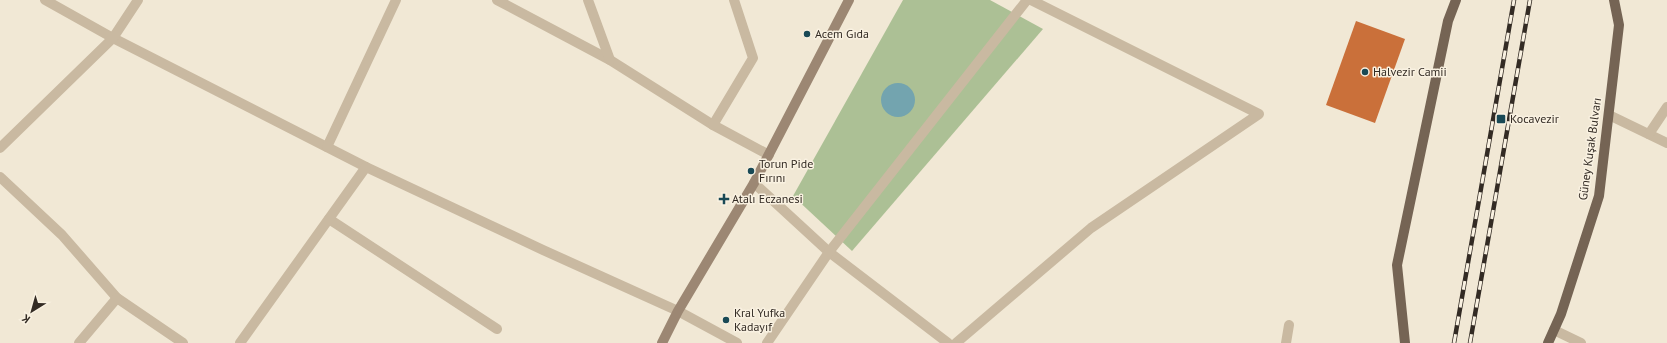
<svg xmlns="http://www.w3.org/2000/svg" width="1667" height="343" viewBox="0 0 1667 343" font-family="'PT Sans',sans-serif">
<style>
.green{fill:#acc095}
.water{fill:#73a4af}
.building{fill:#ca703a}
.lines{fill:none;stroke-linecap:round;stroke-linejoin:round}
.street{stroke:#c9b9a1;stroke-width:10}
.secondary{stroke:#9c8773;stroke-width:10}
.primary{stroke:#756454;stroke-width:10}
.rail-casing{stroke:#332b24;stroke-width:4.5}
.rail{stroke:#f9f1e1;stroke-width:3;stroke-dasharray:9;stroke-linecap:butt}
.poi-dot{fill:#194955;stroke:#f9f1e1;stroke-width:1.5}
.labels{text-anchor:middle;stroke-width:3;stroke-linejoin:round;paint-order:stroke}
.poi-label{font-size:12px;fill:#332b24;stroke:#f9f1e1;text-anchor:start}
.street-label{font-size:12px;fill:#332b24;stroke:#f9f1e1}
</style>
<rect width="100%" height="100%" fill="#f1e8d5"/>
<polygon class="green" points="903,0 990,0 1043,29 852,251 793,196"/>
<circle class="water" cx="898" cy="100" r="17"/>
<polygon class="building" points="1356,21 1405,39 1375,123 1326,105"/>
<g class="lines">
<g class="street">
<polyline points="45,0 113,38 366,167 543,250 678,311 737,343"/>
<polyline points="497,0 610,60 713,125 769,155"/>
<polyline points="588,0 610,60"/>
<polyline points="1609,115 1667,143"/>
<polyline points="713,125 753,58 734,0"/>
<polyline points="1649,134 1667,107"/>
<polyline points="327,147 396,0"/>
<polyline points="0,148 113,38 138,0"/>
<polyline points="0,177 62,235 117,298 183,343"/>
<polyline points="754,183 829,252 948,343"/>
<polyline points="329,219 497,329"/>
<polyline points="1554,330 1581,343"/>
<polyline points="79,343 117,298"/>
<polyline points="240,343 366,167"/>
<polyline points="767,343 829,252 1027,0"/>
<polyline points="956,343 1091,228 1259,114 1031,0"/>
<polyline points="1286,343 1289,325"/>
</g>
<polyline class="secondary" points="662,343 678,311 754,183 849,0"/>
<g class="primary">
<polyline points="1405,343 1397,265 1448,21 1456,0"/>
<polyline points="1548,343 1561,314 1599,196 1619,25 1614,0"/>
</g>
<defs>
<g id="rail">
<polyline points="1454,343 1514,0"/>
<polyline points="1470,343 1530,0"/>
</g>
</defs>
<use href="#rail" class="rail-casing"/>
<use href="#rail" class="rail"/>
</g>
<g class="poi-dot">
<circle cx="807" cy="34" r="4"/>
<circle cx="1365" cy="72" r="4"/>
<rect x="1496" y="114" width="10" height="10" rx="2"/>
<circle cx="751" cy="171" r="4"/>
<path d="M722 193h4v4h4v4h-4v4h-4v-4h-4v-4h4z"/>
<circle cx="726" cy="320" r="4"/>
</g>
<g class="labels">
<g class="poi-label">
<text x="815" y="38">Acem Gıda</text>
<text x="1373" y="76">Halvezir Camii</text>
<text x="1510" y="123">Kocavezir</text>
<text x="759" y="168">Torun Pide<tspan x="759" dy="14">Fırını</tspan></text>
<text x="732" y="203">Atalı Eczanesi</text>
<text x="734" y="317">Kral Yufka<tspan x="734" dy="14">Kadayıf</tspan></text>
</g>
<g class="street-label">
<text transform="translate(1590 149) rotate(-82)" y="4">Güney Kuşak Bulvarı</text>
</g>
</g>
<g transform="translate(32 311) rotate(217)" stroke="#f9f1e1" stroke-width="3" paint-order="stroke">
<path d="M0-3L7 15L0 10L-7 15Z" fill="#332b24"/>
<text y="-6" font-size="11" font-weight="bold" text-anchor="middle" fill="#332b24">K</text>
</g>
</svg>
